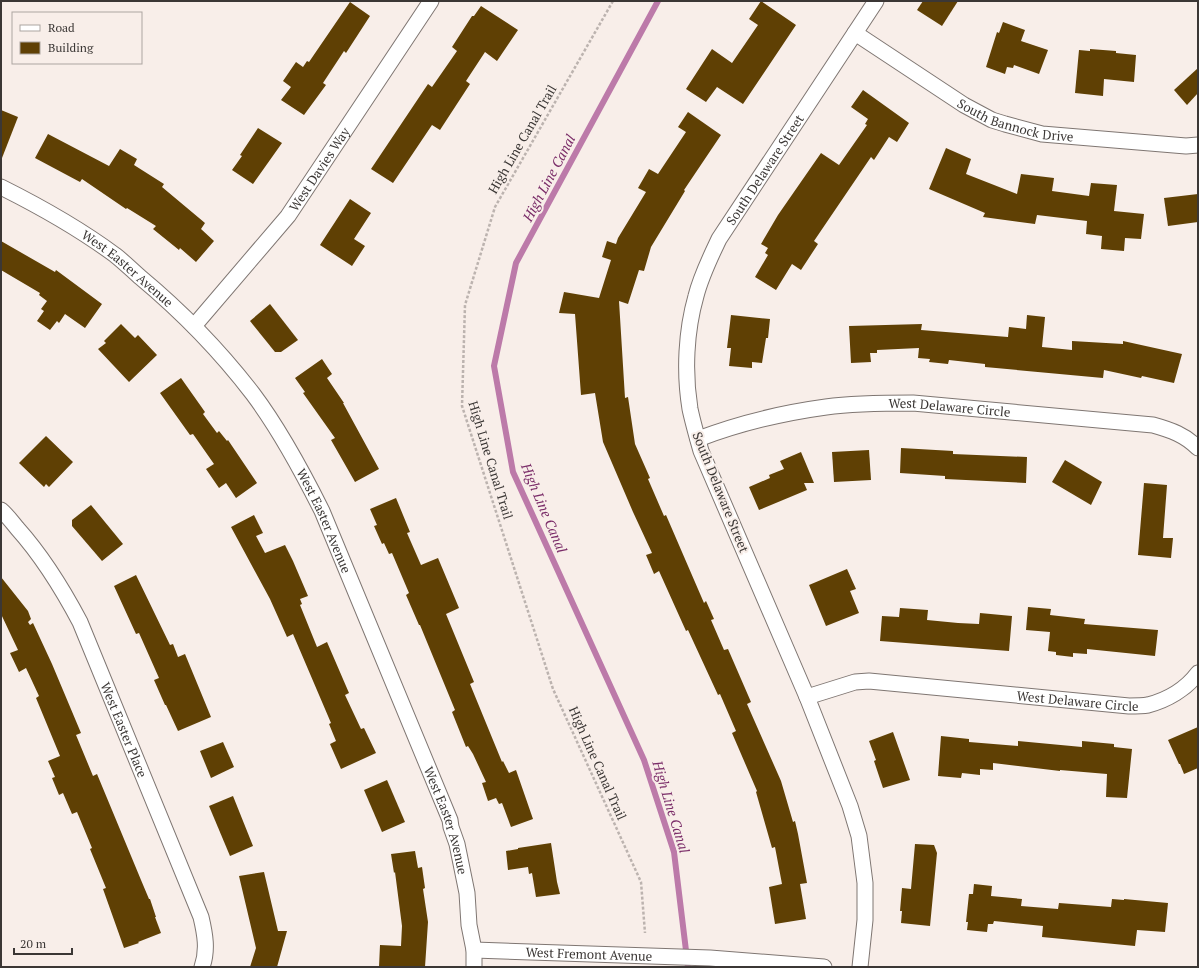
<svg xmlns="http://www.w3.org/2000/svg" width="1199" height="968" viewBox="0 0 1199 968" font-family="'PT Serif',serif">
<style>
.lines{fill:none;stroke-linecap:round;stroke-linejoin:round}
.stream{stroke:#bc7aa9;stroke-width:6}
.building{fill:#5f4004}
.minor-casing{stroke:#7f7672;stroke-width:17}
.path{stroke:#bcb3af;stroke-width:2.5;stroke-dasharray:3 2;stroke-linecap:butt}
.minor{stroke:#fff;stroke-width:15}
.labels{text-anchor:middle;stroke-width:4;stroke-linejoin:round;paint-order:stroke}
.street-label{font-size:13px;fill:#3b3735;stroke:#f8eee9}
.water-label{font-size:14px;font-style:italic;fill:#7a2c68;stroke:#f8eee9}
</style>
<rect width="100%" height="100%" fill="#f8eee9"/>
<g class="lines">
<polyline class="stream" points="658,1 516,263 494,366 513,472 644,760 674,852 688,967"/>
</g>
<g class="building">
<polygon points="761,1 796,25 743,104 717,87 706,102 686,89 712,49 732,63 758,25 749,19"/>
<polygon points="923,1 958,1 942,26 917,10"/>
<polygon points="350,2 370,16 346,53 344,51 323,83 326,85 304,115 281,100 291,87 283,81 296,62 303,67 307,61 309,62"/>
<polygon points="481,6 518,30 497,61 485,52 466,81 470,84 440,130 432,125 393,183 371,169 428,84 432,87 457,51 452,47 472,16 474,16"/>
<polygon points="1003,22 1025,30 1021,41 1048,50 1039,74 1014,65 1013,68 1007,67 1005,74 986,67 997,32 999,33"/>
<polygon points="1090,49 1116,51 1116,53 1136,55 1134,82 1104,79 1103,96 1075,93 1079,50 1090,51"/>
<polygon points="1198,68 1198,93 1187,105 1174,90"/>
<polygon points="863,90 909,123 897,142 889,137 874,160 871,157 814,241 818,244 801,270 792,264 776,290 755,277 768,255 765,253 768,248 761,244 778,215 821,153 839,165 867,125 865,124 868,119 851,107"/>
<polygon points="1,110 18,117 2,158 1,157"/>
<polygon points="688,112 721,135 684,190 685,191 651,247 644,271 639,270 628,304 619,301 625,398 628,397 635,444 650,478 648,479 664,516 666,515 704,603 706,601 714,619 711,620 724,650 728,649 751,702 747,704 781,781 793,822 795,821 798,834 807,883 800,884 806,919 775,924 769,887 782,884 775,847 772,848 756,792 757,791 732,733 736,731 720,694 718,695 688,630 686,631 659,571 654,574 646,555 652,553 633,512 603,442 595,393 581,395 575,314 559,313 564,292 599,298 611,260 602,257 607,241 616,244 618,238 646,192 638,188 649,169 658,174 686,132 678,127"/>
<polygon points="258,128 282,143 253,184 232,170 242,156 240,155"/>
<polygon points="48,134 109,166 120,149 137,159 134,165 164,184 162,187 205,223 201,229 214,241 196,262 180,248 179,250 153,229 156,226 127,208 126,209 82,179 80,182 35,158"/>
<polygon points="946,148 971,159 966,174 1017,194 1021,174 1054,178 1052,191 1089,196 1091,183 1117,185 1114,211 1144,214 1141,239 1125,238 1124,251 1101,249 1102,236 1086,234 1087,221 1037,215 1035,224 983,217 985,213 929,189"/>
<polygon points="1198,194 1198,222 1168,226 1164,198"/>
<polygon points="350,199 371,213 354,239 365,246 352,266 320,245"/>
<polygon points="1,241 55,272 56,270 102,304 85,328 65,314 59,323 57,321 50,330 37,321 44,311 41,309 47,301 39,295 40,293 1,270"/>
<polygon points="270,304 298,340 281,352 275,352 250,321"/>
<polygon points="731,315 770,319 768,338 766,338 762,363 752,362 752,368 729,366 731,348 727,348"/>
<polygon points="1027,315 1045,317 1042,347 1072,350 1072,341 1123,344 1123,341 1182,354 1174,383 1142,376 1141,378 1104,370 1103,378 985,367 985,364 949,360 948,364 929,362 930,359 918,358 919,348 877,350 877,353 870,353 871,362 851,363 849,326 922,324 921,330 1008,337 1009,327 1026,329"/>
<polygon points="121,324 135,338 138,335 157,355 129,382 98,349 106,343 104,341"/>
<polygon points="322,359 332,374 327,378 344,403 343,403 379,469 355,482 331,440 335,438 303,393 305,392 295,378"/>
<polygon points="181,378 205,412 203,414 217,433 219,431 227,441 228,440 257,483 236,498 226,483 219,488 206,469 214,464 193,434 190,435 160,393"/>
<polygon points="46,436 73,462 49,487 46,484 44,487 19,463"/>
<polygon points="901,448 953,451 953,454 1027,457 1026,483 945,479 945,476 900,473"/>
<polygon points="869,450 871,480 834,482 832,452"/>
<polygon points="801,452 814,483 804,483 807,490 759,510 749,487 770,478 769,475 784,469 780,461"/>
<polygon points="1065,460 1102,482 1091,505 1052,482"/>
<polygon points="1144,483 1167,485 1163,538 1173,538 1171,558 1138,555"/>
<polygon points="396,498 410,532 407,533 421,565 438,558 459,608 446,614 474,682 470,684 502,762 503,761 509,773 516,770 533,819 511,827 502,803 499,804 496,798 488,801 482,783 486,782 473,754 468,746 466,747 452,712 455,710 420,625 419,625 406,595 409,593 392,553 389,554 384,543 382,544 374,526 377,525 370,509"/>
<polygon points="91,505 123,544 102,561 72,526 72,520"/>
<polygon points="254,515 263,533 256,536 265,553 285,545 293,561 308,596 300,599 302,604 300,605 317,647 327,642 349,693 345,695 361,729 364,728 376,753 341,769 330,744 336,741 329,724 331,723 293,634 287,637 270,599 231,527"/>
<polygon points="847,569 856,589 850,591 859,613 826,626 809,585"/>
<polygon points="136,575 170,645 173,644 178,657 185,654 211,717 178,731 166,705 165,705 154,680 159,678 139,633 136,634 114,586"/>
<polygon points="1,577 28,611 31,619 28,622 30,625 33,623 52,664 81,733 76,735 93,776 97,774 141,880 149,899 150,899 156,917 155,917 161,933 138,942 139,943 124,948 103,889 106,888 90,849 92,848 77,812 72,814 63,793 59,795 52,778 55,777 48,761 60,756 36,698 39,696 26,668 19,672 10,653 18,650 1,614"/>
<polygon points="1028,607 1051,609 1050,615 1085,619 1084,624 1158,630 1155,656 1087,649 1087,654 1073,653 1073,657 1056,655 1056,652 1048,651 1050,632 1026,630"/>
<polygon points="900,608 928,610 927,620 958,623 979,624 980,613 1012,616 1009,651 880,641 882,616 899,617"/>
<polygon points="1198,727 1198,768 1184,774 1180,764 1179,764 1168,740"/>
<polygon points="893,732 910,780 883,788 874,761 876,760 869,741"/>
<polygon points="941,736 969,739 969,742 1018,746 1018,741 1082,747 1082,741 1114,744 1114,747 1132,749 1127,798 1106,797 1107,774 1060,770 1060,771 993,763 993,770 980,769 980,775 962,773 961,778 938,776"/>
<polygon points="223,742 234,767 211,778 200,751"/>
<polygon points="387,780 405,822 382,832 364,790"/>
<polygon points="233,796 253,846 230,856 209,806"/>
<polygon points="551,843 557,882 560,894 536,897 532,873 529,874 528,867 508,870 506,851 518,849 518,848"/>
<polygon points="915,844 934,845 937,853 930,926 901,923 902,911 900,911 902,888 911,889"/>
<polygon points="415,851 418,868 422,867 425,888 423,889 428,922 425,967 379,967 380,945 401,946 402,926 395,872 394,873 391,854"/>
<polygon points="264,872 278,931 287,931 277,967 250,967 256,948 239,876"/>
<polygon points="974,884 992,886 991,896 1022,899 1021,906 1058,909 1059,903 1111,907 1112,899 1124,900 1124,899 1168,903 1165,932 1137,930 1135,946 1042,937 1043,926 994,921 993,924 988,924 987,932 967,930 968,922 966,922 969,894 973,894"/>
</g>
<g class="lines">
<defs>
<g id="minor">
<path id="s1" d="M855,33L964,105L992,120L1005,124L1042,134L1186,146L1198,145"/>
<path id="s2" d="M1,187C41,207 80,229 115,255C124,262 132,270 140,277C182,312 220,351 253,394C280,430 302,471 322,511L450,820L451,827L457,844L467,893L469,925L474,950V967"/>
<path id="s3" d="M194,326L288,216L431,1"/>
<path id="s4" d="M698,439C740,423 782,413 826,407C855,403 884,403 913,403L1153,425C1171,430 1185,435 1198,448"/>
<path id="s5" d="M1,510C7,515 12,522 17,528C43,557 62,588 80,622L201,917C205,934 208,950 202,967"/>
<path id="s6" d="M807,697L855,682L869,681L1129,706C1135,706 1142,706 1148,705C1167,700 1186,689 1198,673"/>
<path id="s7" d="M474,950L710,958L824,967"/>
<path id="s8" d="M860,967L865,920V883L859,836L850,806L807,697L701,451C697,437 693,423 690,409C684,372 686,331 696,296C701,276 710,258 719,239L876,1"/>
</g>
</defs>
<use href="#minor" class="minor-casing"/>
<polyline class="path" points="613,1 495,207 465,305 462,406 553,689 641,882 645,933"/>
<use href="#minor" class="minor"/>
</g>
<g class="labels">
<g class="street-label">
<text dy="5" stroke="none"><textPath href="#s1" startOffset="185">South Bannock Drive</textPath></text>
<text transform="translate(522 139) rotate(-60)" y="5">High Line Canal Trail</text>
<text dy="5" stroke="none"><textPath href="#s3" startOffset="201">West Davies Way</textPath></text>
<text dy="5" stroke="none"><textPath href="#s8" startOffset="850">South Delaware Street</textPath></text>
<text dy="5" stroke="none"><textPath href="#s2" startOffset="151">West Easter Avenue</textPath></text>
<text dy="5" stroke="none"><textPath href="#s4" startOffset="256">West Delaware Circle</textPath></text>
<text transform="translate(491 460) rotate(73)" y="5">High Line Canal Trail</text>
<text transform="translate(721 492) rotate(68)" y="5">South Delaware Street</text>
<text dy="5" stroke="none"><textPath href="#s2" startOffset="475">West Easter Avenue</textPath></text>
<text dy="5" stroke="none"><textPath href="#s6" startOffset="274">West Delaware Circle</textPath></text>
<text dy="5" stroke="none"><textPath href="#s5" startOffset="254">West Easter Place</textPath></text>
<text transform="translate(598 763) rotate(66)" y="5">High Line Canal Trail</text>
<text dy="5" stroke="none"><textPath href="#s2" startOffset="799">West Easter Avenue</textPath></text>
<text dy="5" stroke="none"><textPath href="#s7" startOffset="115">West Fremont Avenue</textPath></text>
</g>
<g class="water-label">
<text transform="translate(549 178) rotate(-62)" y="5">High Line Canal</text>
<text transform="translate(544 508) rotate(67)" y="5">High Line Canal</text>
<text transform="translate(671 807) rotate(73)" y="5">High Line Canal</text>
</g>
</g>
<rect width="1199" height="968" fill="none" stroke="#3b3735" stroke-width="4"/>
<rect x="12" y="12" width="130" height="52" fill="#f8eee9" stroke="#aca5a1"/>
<rect x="20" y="25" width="20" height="6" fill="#ffffff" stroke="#aca5a1"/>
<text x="48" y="32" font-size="12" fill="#3b3735">Road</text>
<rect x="20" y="42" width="20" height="12" fill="#5f4004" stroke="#aca5a1"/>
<text x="48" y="52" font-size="12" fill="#3b3735">Building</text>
<path d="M14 948v6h58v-6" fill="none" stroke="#3b3735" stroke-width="2"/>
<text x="20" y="948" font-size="12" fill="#3b3735" stroke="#f8eee9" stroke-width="3" paint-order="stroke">20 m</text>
</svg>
